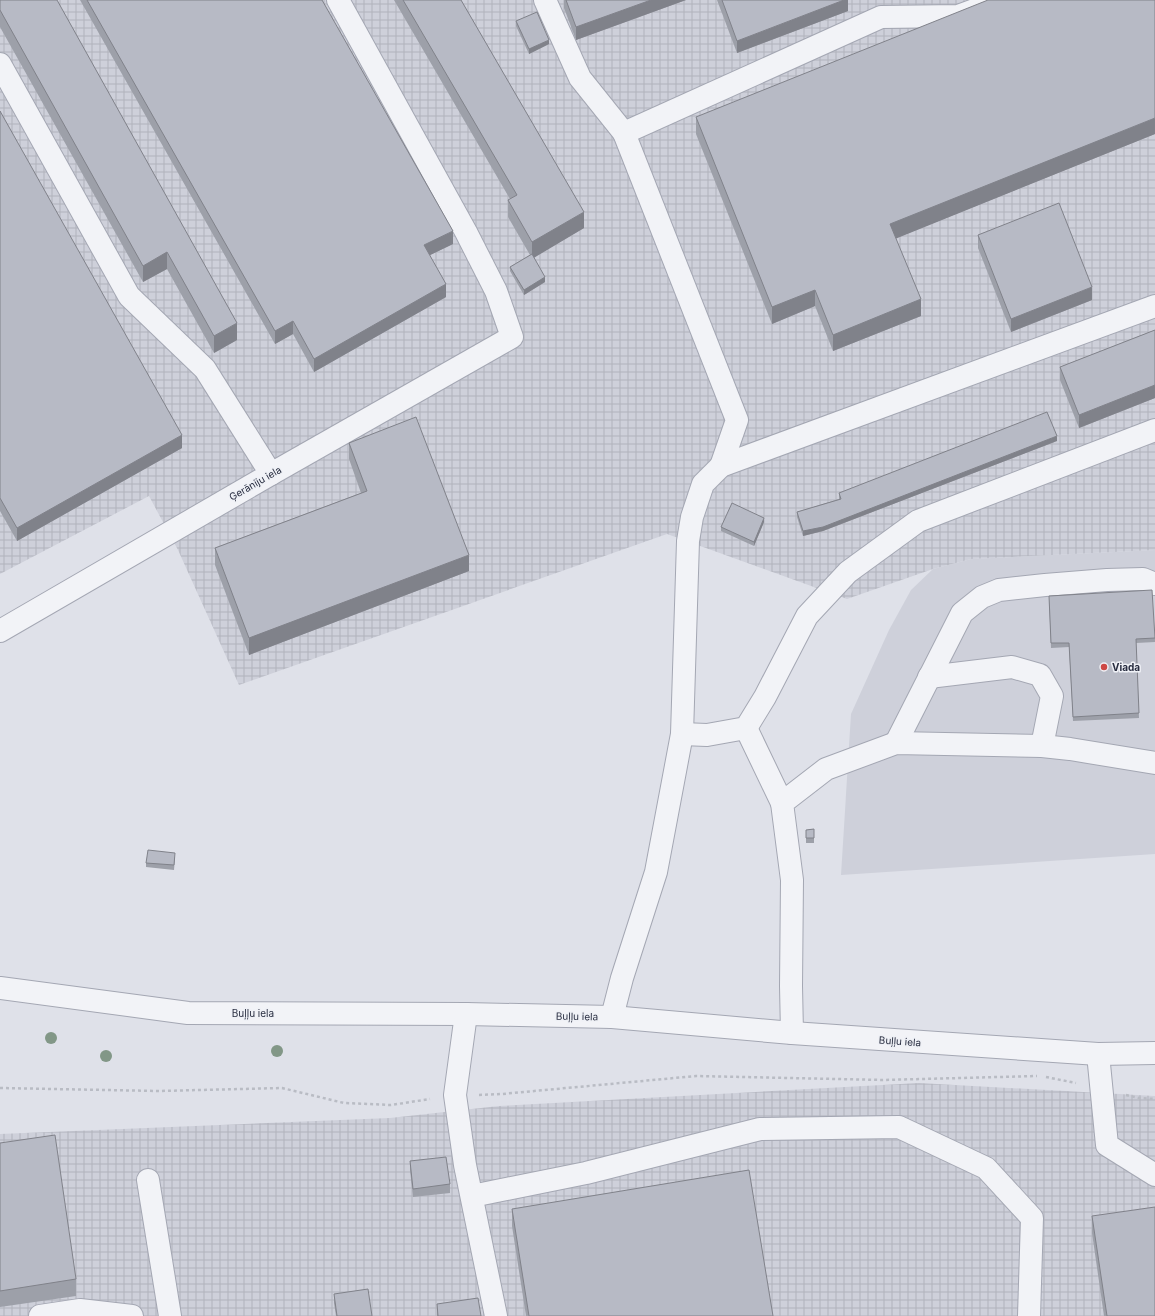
<svg xmlns="http://www.w3.org/2000/svg" width="1155" height="1316" viewBox="0 0 1155 1316" font-family="Inter,sans-serif">
<style>
.built{fill:#ced0da}
.industrial{fill:url(#industrial-grid)}
.lines{fill:none;stroke-linecap:round;stroke-linejoin:round}
.minor-casing{stroke:#a4a7b3;stroke-width:24}
.path{stroke:#b9bcc4;stroke-width:2.5;stroke-dasharray:3 3;stroke-linecap:butt}
.minor{stroke:#f2f3f7;stroke-width:22}
.tree{fill:#829787}
.wall{fill:#9da0a9}
.shaded-wall{fill:#80828a}
.building{fill:#b7bac5;stroke:#80828a}
.poi-dot{fill:#cd4845;stroke:#eff1f6;stroke-width:1.5}
.labels{text-anchor:middle;stroke-width:3;stroke-linejoin:round;paint-order:stroke}
.street-label{font-size:10px;fill:#282d40;stroke:#eff1f6}
.poi-label{font-size:10px;font-weight:bold;fill:#282d40;stroke:#eff1f6;text-anchor:start}
</style>
<defs>
<pattern id="industrial-grid" width="8" height="8" patternUnits="userSpaceOnUse"><rect width="8" height="8" fill="#ced0da"/><path d="M0 4h8M4 0v8" fill="none" stroke="#b1b3bc"/></pattern>
</defs>
<rect width="100%" height="100%" fill="#dfe1e9"/>
<polygon class="built" points="1155,550 1155,854 841,875 851,714 889,630 911,590 933,569 971,559"/>
<g class="industrial">
<polygon points="0,0 1155,0 1155,550 971,559 933,569 847,599 667,534 239,685 178,550 149,496 0,574"/>
<polygon points="919,1083 1155,1096 1155,1316 0,1316 0,1134 390,1118 499,1106"/>
</g>
<g class="lines">
<defs>
<g id="minor">
<polyline points="545,0 580,78 624,133"/>
<polyline points="0,64 129,296 205,369 271,474"/>
<polyline points="721,466 737,420 624,133 881,17 958,16 1002,0"/>
<polyline points="0,631 271,474 512,337 496,291 466,232 338,0"/>
<polyline points="929,677 1012,667 1040,675 1052,696 1042,746"/>
<polyline points="746,728 782,803"/>
<polyline points="682,734 707,735 746,728 765,697 807,616 848,572 918,521 1155,430"/>
<polyline points="896,743 962,613 982,597 999,590 1045,585 1107,580 1143,579 1155,584"/>
<polyline points="0,988 188,1013 466,1014 612,1017 792,1033 1098,1054 1155,1053"/>
<polyline points="466,1014 455,1095 465,1165 496,1316"/>
<polyline points="612,1017 622,978 656,872 682,734 688,541 692,517 703,484 721,466 1155,306"/>
<polyline points="792,1033 791,986 792,880 782,803 826,769 896,743 1042,746 1070,749 1155,763"/>
<polyline points="1098,1054 1107,1145 1155,1175"/>
<polyline points="148,1180 170,1316"/>
<polyline points="472,1196 586,1173 760,1129 899,1127 986,1168 1032,1218 1029,1316"/>
<polyline points="40,1316 80,1310 132,1316"/>
</g>
</defs>
<use href="#minor" class="minor-casing"/>
<g class="path">
<polyline points="1046,1077 1076,1083"/>
<polyline points="0,1088 159,1091 282,1088 344,1103 391,1105 430,1099"/>
<polyline points="479,1095 502,1094 696,1076 883,1080 1037,1076"/>
<polyline points="1126,1095 1139,1098 1155,1099"/>
</g>
<use href="#minor" class="minor"/>
</g>
<g class="tree">
<circle cx="51" cy="1038" r="6"/>
<circle cx="277" cy="1051" r="6"/>
<circle cx="106" cy="1056" r="6"/>
</g>
<g class="wall">
<polygon points="0,0 237,340 214,353 167,269 143,282 0,27"/>
<polygon points="80,0 322,0 453,244 430,255 446,297 314,372 293,334 275,344"/>
<polygon points="394,0 461,0 584,228 534,257 545,282 524,295 510,271 510,267 530,255 508,217 508,200 510,199"/>
<polygon points="564,0 686,0 576,40 564,8"/>
<polygon points="717,0 848,0 848,11 737,53"/>
<polygon points="516,21 549,44 529,54 516,26"/>
<polygon points="0,111 182,448 17,541 0,511"/>
<polygon points="696,117 1155,134 896,238 921,316 833,351 815,306 772,324 696,134"/>
<polygon points="978,235 1092,300 1011,332 978,248"/>
<polygon points="1155,330 1155,398 1079,428 1060,380 1060,367"/>
<polygon points="1057,441 823,531 803,536 797,517 797,512 839,499 839,493"/>
<polygon points="349,443 469,571 249,655 215,565 215,548 361,493 349,459"/>
<polygon points="764,522 754,546 721,531 721,527"/>
<polygon points="1049,600 1155,638 1155,642 1136,643 1139,718 1073,721 1069,647 1051,648"/>
<polygon points="814,829 814,843 806,843 806,830"/>
<polygon points="175,857 174,870 146,867 146,863"/>
<polygon points="0,1143 76,1279 76,1296 0,1307"/>
<polygon points="410,1161 450,1184 450,1193 413,1197 410,1170"/>
<polygon points="512,1209 773,1316 526,1316 512,1226"/>
<polygon points="1092,1216 1155,1316 1104,1316 1092,1233"/>
<polygon points="334,1294 372,1316 336,1316 334,1303"/>
<polygon points="437,1304 481,1316 437,1316"/>
</g>
<g class="shaded-wall">
<polygon points="651,0 686,0 576,40 576,27"/>
<polygon points="844,0 848,0 848,11 737,53 737,41"/>
<polygon points="549,40 549,44 529,54 529,49"/>
<polygon points="1155,118 1155,134 890,241 890,224"/>
<polygon points="584,212 584,228 532,259 532,242"/>
<polygon points="453,231 453,244 424,258 424,245"/>
<polygon points="167,252 167,269 143,282 143,266"/>
<polygon points="545,277 545,282 524,295 524,290"/>
<polygon points="446,284 446,297 314,372 314,359"/>
<polygon points="1092,287 1092,300 1011,332 1011,319"/>
<polygon points="815,290 815,306 772,324 772,307"/>
<polygon points="921,299 921,316 833,351 833,335"/>
<polygon points="293,321 293,334 275,344 275,331"/>
<polygon points="237,323 237,340 214,353 214,336"/>
<polygon points="1155,385 1155,398 1079,428 1079,415"/>
<polygon points="182,435 182,448 17,541 17,528"/>
<polygon points="1057,436 1057,441 823,531 803,536 803,531"/>
<polygon points="764,518 764,522 754,546 754,542"/>
<polygon points="469,555 469,571 249,655 249,638"/>
</g>
<g class="building">
<polygon points="0,0 57,0 237,323 214,336 167,252 143,266 0,10"/>
<polygon points="87,0 322,0 453,231 424,245 446,284 314,359 293,321 275,331"/>
<polygon points="403,0 461,0 584,212 532,242 508,200 517,195"/>
<polygon points="566,0 651,0 576,27"/>
<polygon points="722,0 844,0 737,41"/>
<polygon points="988,0 1155,0 1155,118 890,224 921,299 833,335 815,290 772,307 696,117"/>
<polygon points="537,12 549,40 529,49 516,21"/>
<polygon points="0,111 182,435 17,528 0,498"/>
<polygon points="1059,203 1092,287 1011,319 978,235"/>
<polygon points="532,254 545,277 524,290 510,267"/>
<polygon points="1155,330 1155,385 1079,415 1060,367"/>
<polygon points="1047,412 1057,436 823,527 803,531 797,512 841,499 839,493"/>
<polygon points="416,417 469,555 249,638 215,548 367,491 349,443"/>
<polygon points="732,503 764,518 754,542 721,527"/>
<polygon points="1152,590 1155,638 1136,639 1139,713 1073,717 1069,643 1051,643 1049,596"/>
<polygon points="814,829 814,838 806,838 806,830"/>
<polygon points="148,850 175,853 174,865 146,863"/>
<polygon points="55,1135 76,1279 0,1291 0,1143"/>
<polygon points="446,1157 450,1184 413,1189 410,1161"/>
<polygon points="749,1170 773,1316 529,1316 512,1209"/>
<polygon points="1155,1207 1155,1316 1107,1316 1092,1216"/>
<polygon points="368,1289 372,1316 337,1316 334,1294"/>
<polygon points="478,1298 481,1316 438,1316 437,1304"/>
</g>
<circle class="poi-dot" cx="1104" cy="667" r="4"/>
<g class="labels">
<g class="street-label">
<text transform="translate(255 483) rotate(-30)" y="4">Ģerāniju iela</text>
<text x="253" y="1017">Buļļu iela</text>
<text transform="translate(577 1016) rotate(1)" y="4">Buļļu iela</text>
<text transform="translate(900 1041) rotate(4)" y="4">Buļļu iela</text>
</g>
<g class="poi-label">
<text x="1112" y="671">Viada</text>
</g>
</g>
</svg>
